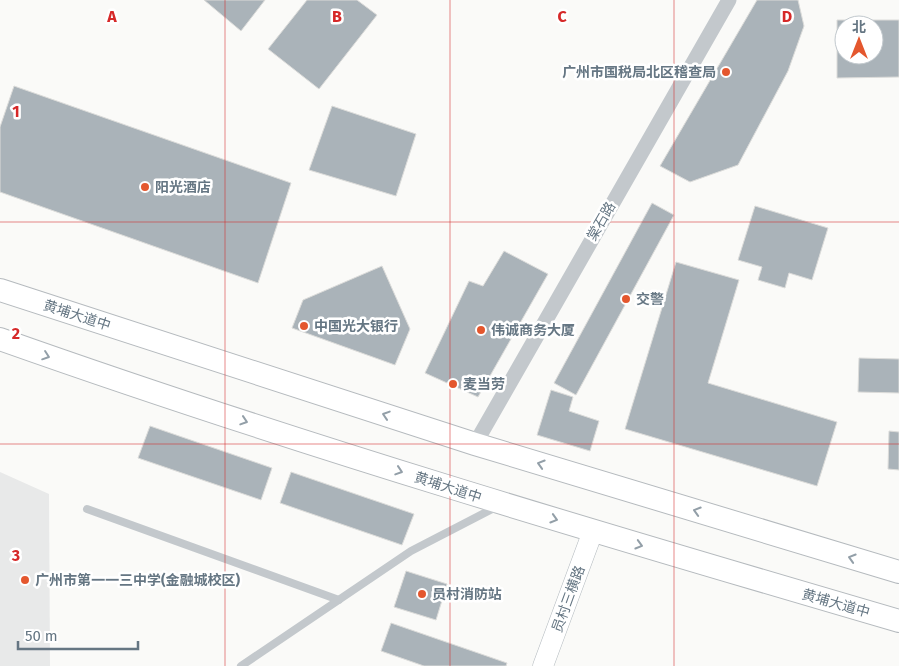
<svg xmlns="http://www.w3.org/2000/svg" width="899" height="666" viewBox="0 0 899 666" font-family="'Fira Sans','Noto Sans SC',sans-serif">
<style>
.built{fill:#e8e9e9}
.building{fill:#aab3b9;stroke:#dcdcda;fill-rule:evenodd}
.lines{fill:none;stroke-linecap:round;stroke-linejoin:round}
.secondary-casing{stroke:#b3babf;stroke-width:21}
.primary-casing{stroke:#b5babe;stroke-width:24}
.lane{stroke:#c3c8cc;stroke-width:8}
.street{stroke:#c3c8cc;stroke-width:15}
.secondary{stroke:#fff;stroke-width:20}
.primary{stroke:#fff;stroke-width:22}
.oneway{stroke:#939fa8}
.grid{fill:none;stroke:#d62828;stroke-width:1;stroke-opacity:0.55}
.poi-dot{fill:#e4572e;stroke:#fff;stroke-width:2}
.labels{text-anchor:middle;stroke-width:5;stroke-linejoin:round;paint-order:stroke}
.poi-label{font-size:14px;font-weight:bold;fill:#657683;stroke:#fff;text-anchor:start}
.street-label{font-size:14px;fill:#657683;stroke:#fff}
.grid-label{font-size:16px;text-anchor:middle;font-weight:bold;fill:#d62828;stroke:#fff;stroke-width:5;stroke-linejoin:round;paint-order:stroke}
</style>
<rect width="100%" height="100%" fill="#fafaf8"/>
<polygon class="built" points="0,472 49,494 50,666 0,666"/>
<g class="building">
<polygon points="204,0 265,0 241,31"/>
<polygon points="307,0 357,0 377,15 319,89 268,49"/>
<polygon points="757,0 798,0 804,26 788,71 738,165 690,182 660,166"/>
<path d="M837,20H899V77L837,78ZM844,25H874V55H844Z"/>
<polygon points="14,86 291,183 258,283 0,192 0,127"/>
<polygon points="332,106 416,134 396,196 309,170"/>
<polygon points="652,203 674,215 576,395 554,383"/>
<polygon points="755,206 828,228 812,280 789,273 785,288 758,280 762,267 738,260"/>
<polygon points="504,251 548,274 478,397 425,373 469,281 483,286"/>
<polygon points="676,262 739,280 708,383 837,422 817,486 625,429"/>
<polygon points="382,266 410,329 395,365 292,328 303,300"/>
<polygon points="859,358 899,359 899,393 858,392"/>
<polygon points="551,390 573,397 569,411 599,421 590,451 537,435"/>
<polygon points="150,426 272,468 261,500 138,458"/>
<polygon points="889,431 899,432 899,470 888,469"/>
<polygon points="291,472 414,514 402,545 280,503"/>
<polygon points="406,571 447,584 436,620 394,607"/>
<polygon points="391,623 507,663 506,666 424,666 381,651"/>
</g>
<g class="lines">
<defs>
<polyline id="secondary" points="543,666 593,531"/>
<g id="primary">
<polyline points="0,290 475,444 899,572"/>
<path d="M0,339C296,444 598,533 899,621"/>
</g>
</defs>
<use href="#secondary" class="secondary-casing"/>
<use href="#primary" class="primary-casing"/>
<g class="lane">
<polyline points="87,509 339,600"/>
<polyline points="241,666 411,551 498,506"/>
</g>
<polyline class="street" points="475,444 729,0"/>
<use href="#secondary" class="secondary"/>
<use href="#primary" class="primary"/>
</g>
<defs><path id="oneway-chevron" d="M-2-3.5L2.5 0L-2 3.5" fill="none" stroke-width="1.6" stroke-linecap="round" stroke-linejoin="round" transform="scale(1.25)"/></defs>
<g class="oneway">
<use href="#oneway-chevron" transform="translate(46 356) rotate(19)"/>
<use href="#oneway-chevron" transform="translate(386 415) rotate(-162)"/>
<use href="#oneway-chevron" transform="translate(244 421) rotate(18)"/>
<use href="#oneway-chevron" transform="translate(541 464) rotate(-163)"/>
<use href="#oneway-chevron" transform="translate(399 471) rotate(18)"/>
<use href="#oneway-chevron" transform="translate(697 511) rotate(-163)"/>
<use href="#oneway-chevron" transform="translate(554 519) rotate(17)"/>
<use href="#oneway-chevron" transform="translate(639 545) rotate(16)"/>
<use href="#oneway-chevron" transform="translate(852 558) rotate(-163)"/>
</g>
<path class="grid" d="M225,0V666M450,0V666M674,0V666M0,222H899M0,444H899"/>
<g class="poi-dot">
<circle cx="726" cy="72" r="5"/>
<circle cx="145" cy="187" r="5"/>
<circle cx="626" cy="299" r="5"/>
<circle cx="304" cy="326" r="5"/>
<circle cx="481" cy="330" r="5"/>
<circle cx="453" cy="384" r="5"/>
<circle cx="25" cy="580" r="5"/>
<circle cx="422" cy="594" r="5"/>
</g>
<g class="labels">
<g class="poi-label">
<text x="716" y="77" text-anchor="end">广州市国税局北区稽查局</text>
<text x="155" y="192">阳光酒店</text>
<text x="636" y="304">交警</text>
<text x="314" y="331">中国光大银行</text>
<text x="491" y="335">伟诚商务大厦</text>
<text x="463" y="389">麦当劳</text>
<text x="35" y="585">广州市第一一三中学(金融城校区)</text>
<text x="432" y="599">员村消防站</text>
</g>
<g class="street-label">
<text transform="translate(601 221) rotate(-60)" y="5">棠石路</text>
<text transform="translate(77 315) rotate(18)" y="5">黄埔大道中</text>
<text transform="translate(448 487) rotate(18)" y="5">黄埔大道中</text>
<text transform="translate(568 599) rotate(-70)" y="5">员村三横路</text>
<text transform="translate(836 603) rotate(16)" y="5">黄埔大道中</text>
</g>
</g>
<g class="grid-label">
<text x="112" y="22">A</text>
<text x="337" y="22">B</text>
<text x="562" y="22">C</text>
<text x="787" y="22">D</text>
<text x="16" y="117">1</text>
<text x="16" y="339">2</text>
<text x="16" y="561">3</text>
</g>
<g transform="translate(859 40)"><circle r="24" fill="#ffffff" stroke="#c1c8cd"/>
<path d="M0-4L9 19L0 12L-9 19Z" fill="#e4572e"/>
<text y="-8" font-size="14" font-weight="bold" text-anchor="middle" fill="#657683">北</text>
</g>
<path d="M18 641v8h120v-8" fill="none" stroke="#657683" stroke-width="2.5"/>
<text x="25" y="641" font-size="15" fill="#657683" stroke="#ffffff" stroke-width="4" paint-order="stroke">50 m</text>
</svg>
